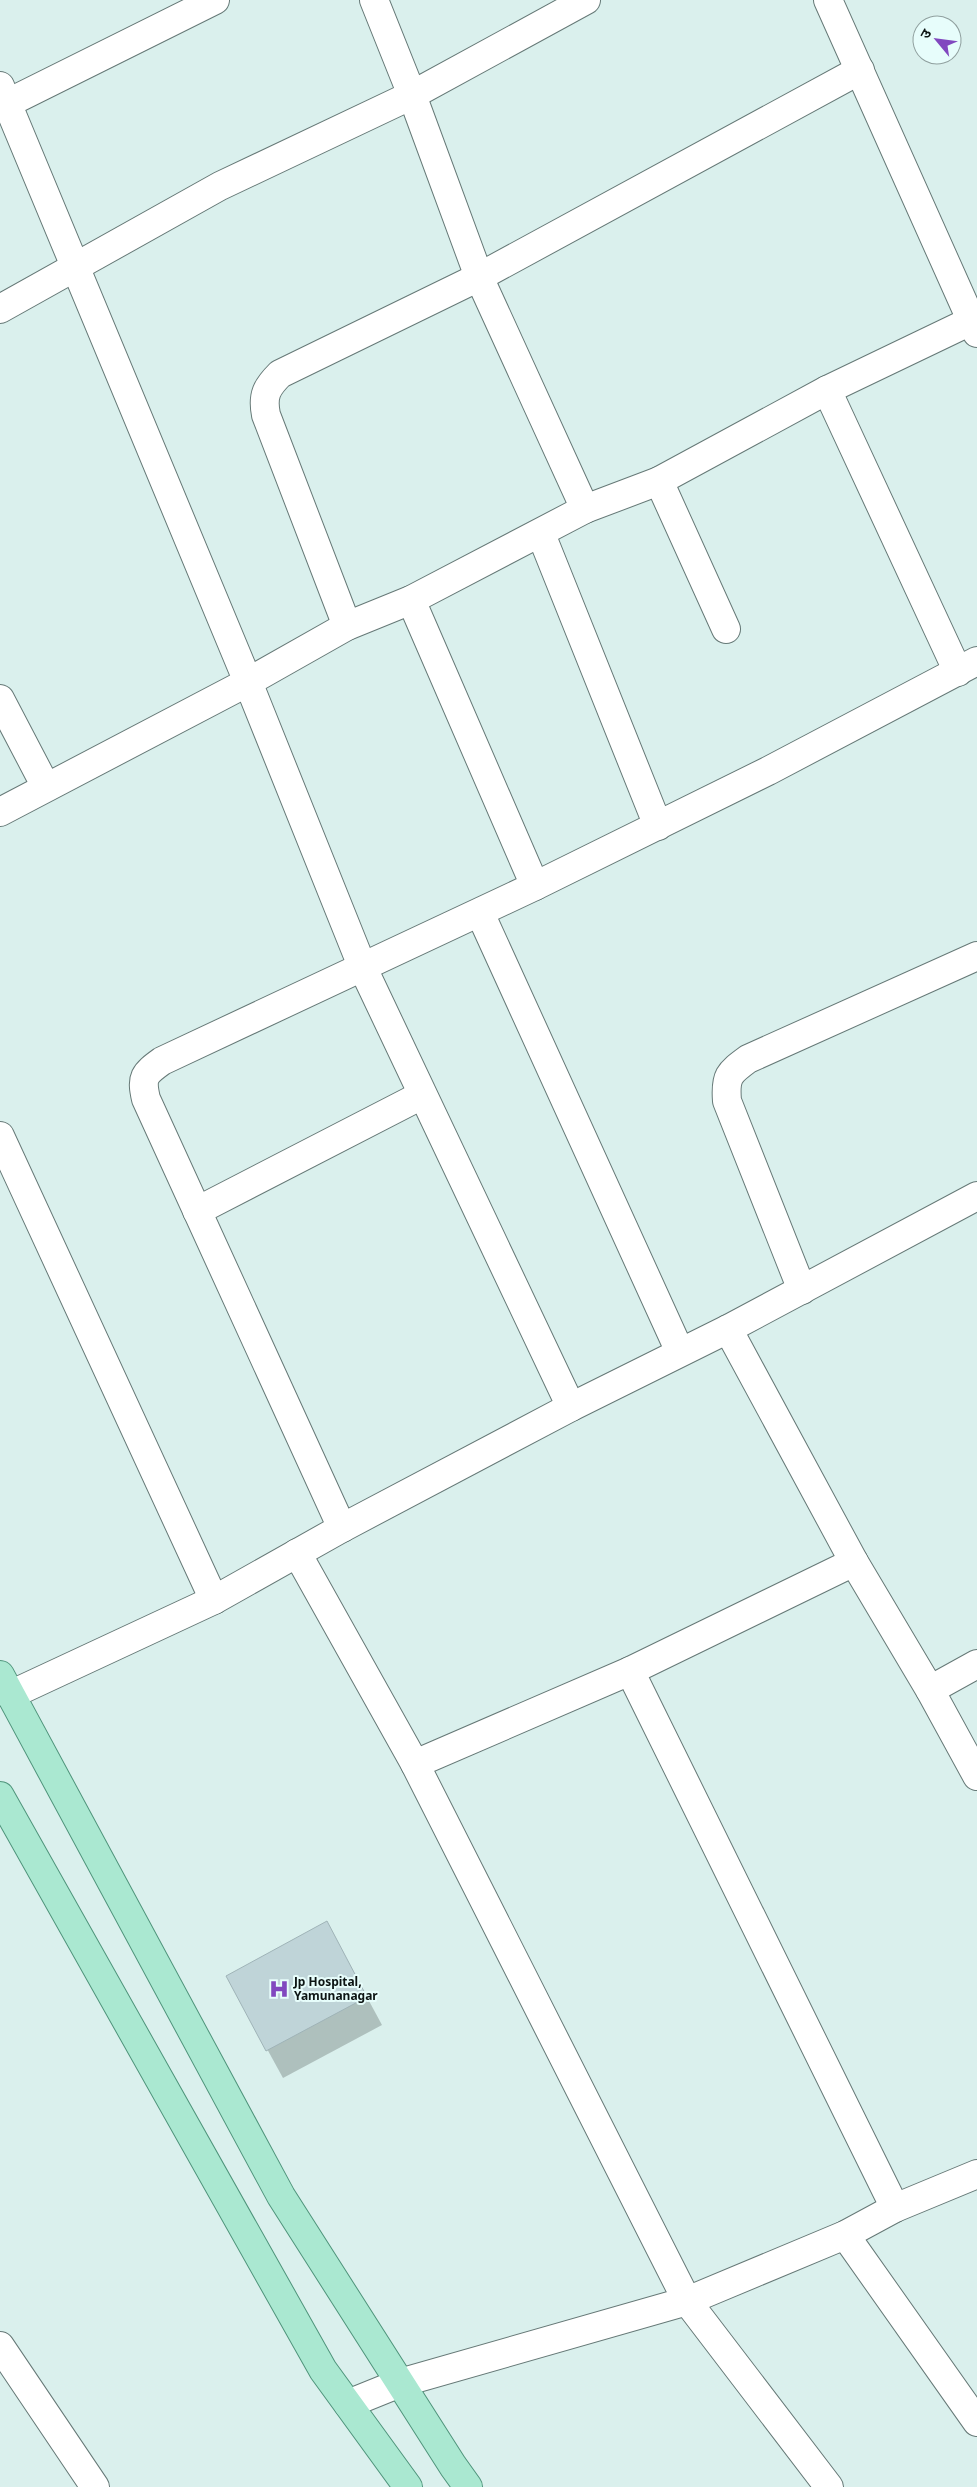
<svg xmlns="http://www.w3.org/2000/svg" width="977" height="2487" viewBox="0 0 977 2487" font-family="Georgia,'Noto Sans Devanagari',serif">
<style>
.shadow{fill:#0003}
.building{fill:#bfd4d8;stroke:#9fb3b7}
.lines{fill:none;stroke-linecap:round;stroke-linejoin:round}
.minor-casing{stroke:#667977;stroke-width:30}
.major-casing{stroke:#4f947b;stroke-width:30}
.minor{stroke:#fff;stroke-width:28}
.major{stroke:#aae8d1;stroke-width:28}
.labels{text-anchor:middle;stroke-width:4;stroke-linejoin:round;paint-order:stroke}
.poi-label{font-size:12px;font-weight:bold;fill:#0d1514;stroke:#e7fdfb;text-anchor:start}
</style>
<rect width="100%" height="100%" fill="#daf0ed"/>
<polygon class="shadow" points="342,1951 382,2025 283,2078 227,1976"/>
<polygon class="building" points="327,1921 367,1997 266,2051 226,1976"/>
<g class="lines">
<defs>
<g id="minor">
<polyline points="374,0 412,95 479,277 585,509"/>
<polyline points="828,0 977,333"/>
<polyline points="0,86 248,682 362,966 571,1407"/>
<polyline points="0,107 215,0"/>
<polyline points="0,309 220,186 412,95 586,0"/>
<polyline points="827,390 958,672"/>
<polyline points="659,481 726,629"/>
<polyline points="541,534 658,826"/>
<polyline points="411,600 535,886"/>
<path d="M347,626L266,415C262,395 267,387 280,374L479,277L860,70"/>
<polyline points="0,699 46,787"/>
<polyline points="0,812 248,682 347,626 411,600 585,509 659,481 827,390 977,318"/>
<polyline points="480,913 680,1352"/>
<polyline points="0,1136 214,1600"/>
<polyline points="197,1211 422,1095"/>
<path d="M802,1290L727,1101C725,1076 729,1073 748,1059L977,956"/>
<polyline points="728,1329 854,1562 930,1690 977,1776"/>
<path d="M342,1528L146,1099C141,1077 144,1074 162,1061L535,886L768,771L977,661"/>
<polyline points="297,1553 415,1764 687,2301 829,2487"/>
<polyline points="630,1671 895,2208"/>
<polyline points="930,1690 977,1664"/>
<polyline points="10,1695 214,1600 342,1528 571,1407 728,1329 977,1196"/>
<polyline points="415,1764 630,1671 854,1562"/>
<polyline points="845,2235 977,2422"/>
<polyline points="0,2346 95,2487"/>
<polyline points="348,2404 400,2383 687,2301 845,2235 895,2208 977,2174"/>
</g>
<g id="major">
<polyline points="0,1675 281,2196 453,2466 468,2487"/>
<polyline points="0,1796 323,2370 408,2487"/>
</g>
</defs>
<use href="#minor" class="minor-casing"/>
<use href="#major" class="major-casing"/>
<use href="#minor" class="minor"/>
<use href="#major" class="major"/>
</g>
<defs>
<symbol id="hospital-bare" viewBox="-9 -9 18 18"><path d="M-5-5h3v3.5h4V-5h3V5h-3V1.5h-4V5h-3Z" fill="#8148bf" stroke="#e7fdfb" stroke-width="2.5" paint-order="stroke"/></symbol>
</defs>
<g fill-rule="evenodd">
<use href="#hospital-bare" x="265" y="1975" width="28" height="28"/>
</g>
<g class="labels">
<g class="poi-label">
<text x="294" y="1986">Jp Hospital,<tspan x="294" dy="14">Yamunanagar</tspan></text>
</g>
</g>
<g transform="translate(937 40) rotate(299)"><circle r="24" fill="#e7fdfb" stroke="#90a09f"/>
<path d="M0-4L9 19L0 12L-9 19Z" fill="#8148bf"/>
<text y="-8" font-size="14" font-weight="bold" text-anchor="middle" fill="#0d1514">उ</text>
</g>
</svg>
